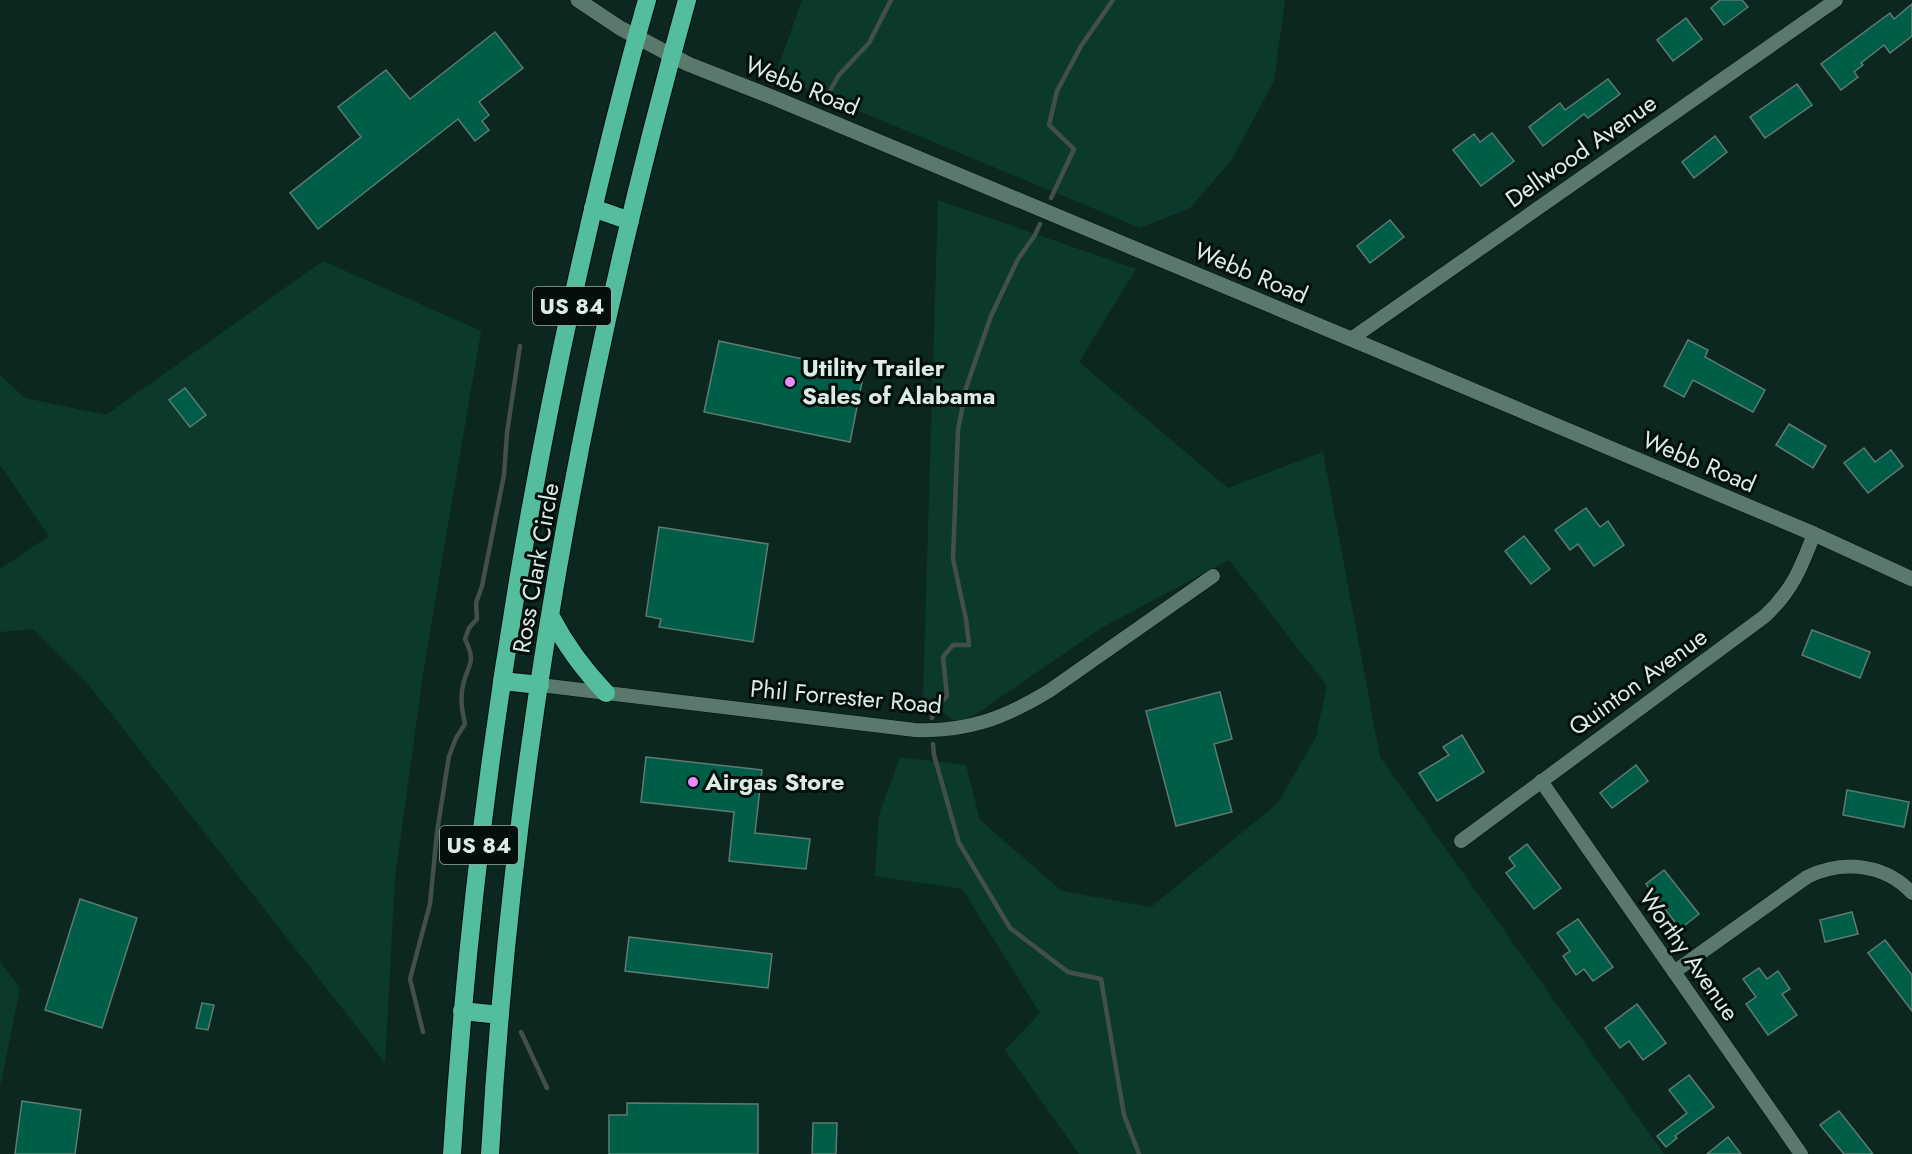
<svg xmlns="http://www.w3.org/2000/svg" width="1912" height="1154" viewBox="0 0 1912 1154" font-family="Jost,sans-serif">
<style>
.green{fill:#0b3a2d}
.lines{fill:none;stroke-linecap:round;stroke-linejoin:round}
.stream{stroke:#434f4a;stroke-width:4.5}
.building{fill:#005d48;stroke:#5e7b71;stroke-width:1.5}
.street-casing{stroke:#001009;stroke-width:15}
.secondary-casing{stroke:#001009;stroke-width:16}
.highway-casing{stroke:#001009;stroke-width:20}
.street{stroke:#5b786d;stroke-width:14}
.secondary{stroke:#5b786d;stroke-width:15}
.highway{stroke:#53bd9d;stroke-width:18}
.poi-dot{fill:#ea8dfc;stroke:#040e0a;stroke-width:2}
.labels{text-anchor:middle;stroke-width:6;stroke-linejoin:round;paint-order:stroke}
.shield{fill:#040e0a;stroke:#9aa9a3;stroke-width:1.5}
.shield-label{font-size:22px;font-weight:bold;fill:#dbebe5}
.street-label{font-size:24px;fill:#dbebe5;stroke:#040e0a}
.poi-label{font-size:24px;font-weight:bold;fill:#dbebe5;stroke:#040e0a;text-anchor:start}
</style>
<rect width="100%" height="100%" fill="#0c271f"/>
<g class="green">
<polygon points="802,0 1285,0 1274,81 1231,161 1190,208 1140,228 775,76"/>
<polygon points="938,200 1136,269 1079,362 1228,488 1323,452 1380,757 1664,1154 1079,1154 1005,1050 1040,1013 962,889 875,876 879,815 900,757 966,765 980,820 1062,891 1151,907 1278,803 1316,737 1327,686 1229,560 1103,627 960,725 923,696"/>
<polygon points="323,261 481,331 424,667 395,878 385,1063 88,684 33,629 0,632 0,569 49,536 0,465 0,375 25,398 106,415"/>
<polygon points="0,962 20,988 0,1087"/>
</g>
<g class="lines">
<g class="stream">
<polyline points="823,103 839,75 869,43 891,0"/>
<polyline points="1051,198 1074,149 1049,125 1057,91 1081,46 1113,0"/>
<polyline points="932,718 932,711 947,696 943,657 953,645 969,645 966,619 953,559 958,430 966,388 991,316 1018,259 1035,235 1040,224"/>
<polyline points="933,744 934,755 959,843 1010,928 1068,972 1101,979 1124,1115 1139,1154"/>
<path d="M423,1032L410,979L430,904L437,832L449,756L456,738L465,724C462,710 460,699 463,685C468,663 477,664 465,639L469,628L477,619L476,603L482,586L504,475L507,433L520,346"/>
<polyline points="521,1032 547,1088"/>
</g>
</g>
<g class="building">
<polygon points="1720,0 1742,0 1748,7 1724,25 1711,8"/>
<polygon points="1912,4 1912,36 1890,53 1884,45 1861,63 1863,65 1854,72 1858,77 1841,90 1821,64 1890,13 1894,19"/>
<polygon points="1686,18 1702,39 1673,61 1657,40"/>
<polygon points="495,32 523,68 479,102 489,115 482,121 489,130 475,141 458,119 318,229 290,193 361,137 338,107 386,70 410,99"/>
<polygon points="1608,79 1620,94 1588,118 1584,114 1543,146 1529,127 1560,103 1565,110"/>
<polygon points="1797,84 1812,105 1765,138 1750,117"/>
<polygon points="1492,133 1514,161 1481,186 1453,150 1474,134 1480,142"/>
<polygon points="1715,136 1727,152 1694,178 1682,162"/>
<polygon points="1390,220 1404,237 1370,263 1357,246"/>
<polygon points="1688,340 1708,350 1705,357 1765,390 1753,412 1693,380 1684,397 1664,386"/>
<polygon points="719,341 864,372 850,442 704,412"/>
<polygon points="185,388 206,415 190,427 169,400"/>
<polygon points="1789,424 1826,446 1813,468 1776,445"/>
<polygon points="1864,448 1875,462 1891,450 1903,466 1868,493 1844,463"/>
<polygon points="1586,508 1600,527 1608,521 1624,545 1594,566 1578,544 1570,550 1555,530"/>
<polygon points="659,527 768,544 753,642 659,627 661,619 646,616"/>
<polygon points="1524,536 1550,569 1531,584 1505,551"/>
<polygon points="1812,630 1870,652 1860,678 1802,655"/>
<polygon points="1220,692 1232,739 1214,744 1232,812 1176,826 1146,711"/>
<polygon points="1462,735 1484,772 1437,801 1419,773 1449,755 1443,747"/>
<polygon points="646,757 762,770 755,833 810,839 806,869 729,861 734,812 641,802"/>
<polygon points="1636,765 1648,781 1612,808 1600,793"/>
<polygon points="1847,790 1909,802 1904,827 1843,815"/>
<polygon points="1527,844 1561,888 1534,909 1506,873 1515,866 1509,858"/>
<polygon points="1664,870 1699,914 1680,929 1646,884"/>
<polygon points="80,899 137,918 102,1028 45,1010"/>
<polygon points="1852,912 1858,934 1825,942 1820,920"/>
<polygon points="1578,919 1613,967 1593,981 1584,969 1576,975 1563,956 1570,951 1557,933"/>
<polygon points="629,937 772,954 768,988 625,971"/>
<polygon points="1885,940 1912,975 1912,1011 1868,953"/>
<polygon points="1759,968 1767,979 1778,971 1790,989 1782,994 1797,1015 1768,1035 1746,1004 1756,997 1743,979"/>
<polygon points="202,1003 214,1005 208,1030 196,1028"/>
<polygon points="1637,1004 1666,1043 1643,1060 1629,1041 1620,1048 1605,1028"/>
<polygon points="1689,1075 1714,1107 1675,1136 1677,1138 1666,1147 1657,1136 1687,1113 1669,1090"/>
<polygon points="22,1101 81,1110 75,1154 15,1154"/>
<polygon points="627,1103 758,1104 758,1154 609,1154 609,1115 627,1115"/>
<polygon points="1839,1111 1873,1154 1844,1154 1820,1125"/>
<polygon points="813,1123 837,1123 836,1154 812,1154"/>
<polygon points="1728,1137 1741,1154 1707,1154"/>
</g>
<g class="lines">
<defs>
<g id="street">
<polyline points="1351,339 1836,0"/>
<path d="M540,685L915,730C968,732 1004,718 1049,691L1213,576"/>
<polyline points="1541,781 1801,1154"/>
<path d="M1461,841L1765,616C1792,591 1801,568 1814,534"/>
<path d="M1674,972L1807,877C1842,860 1884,863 1912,893"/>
</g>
<polyline id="secondary" points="578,0 620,28 688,64 772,97 1351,339 1814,534 1912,579"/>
<g id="highway">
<polyline points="593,208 630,221"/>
<path d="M551,617C566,646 583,669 606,693"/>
<polyline points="502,681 540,685"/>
<polyline points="462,1011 500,1015"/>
<path d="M452,1154C470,866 511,579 573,297C595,198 619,98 647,0"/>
<path d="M490,1154C512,764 582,376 687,0"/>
</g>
</defs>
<use href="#street" class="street-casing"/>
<use href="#secondary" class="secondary-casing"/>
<use href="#highway" class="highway-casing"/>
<use href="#street" class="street"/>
<use href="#secondary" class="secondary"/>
<use href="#highway" class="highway"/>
</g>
<g class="poi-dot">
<circle cx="790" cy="382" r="6"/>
<circle cx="693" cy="782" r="6"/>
</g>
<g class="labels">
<g class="shield">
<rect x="533" y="287" width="78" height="38" rx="4.5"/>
<rect x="440" y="826" width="78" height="38" rx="4.5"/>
</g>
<g class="shield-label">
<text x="572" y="314">US 84</text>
<text x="479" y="853">US 84</text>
</g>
<g class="street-label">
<text transform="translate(802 86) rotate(22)" y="8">Webb Road</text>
<text transform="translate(1581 151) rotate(-35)" y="8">Dellwood Avenue</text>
<text transform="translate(1251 273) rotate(23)" y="8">Webb Road</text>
<text transform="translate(1699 462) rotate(23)" y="8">Webb Road</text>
<text transform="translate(536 568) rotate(-80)" y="8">Ross Clark Circle</text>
<text transform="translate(1638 682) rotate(-36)" y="8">Quinton Avenue</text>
<text transform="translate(846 697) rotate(5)" y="8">Phil Forrester Road</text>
<text transform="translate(1689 955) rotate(55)" y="8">Worthy Avenue</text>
</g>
<g class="poi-label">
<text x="802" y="376">Utility Trailer<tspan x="802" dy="28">Sales of Alabama</tspan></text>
<text x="705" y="790">Airgas Store</text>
</g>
</g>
</svg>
